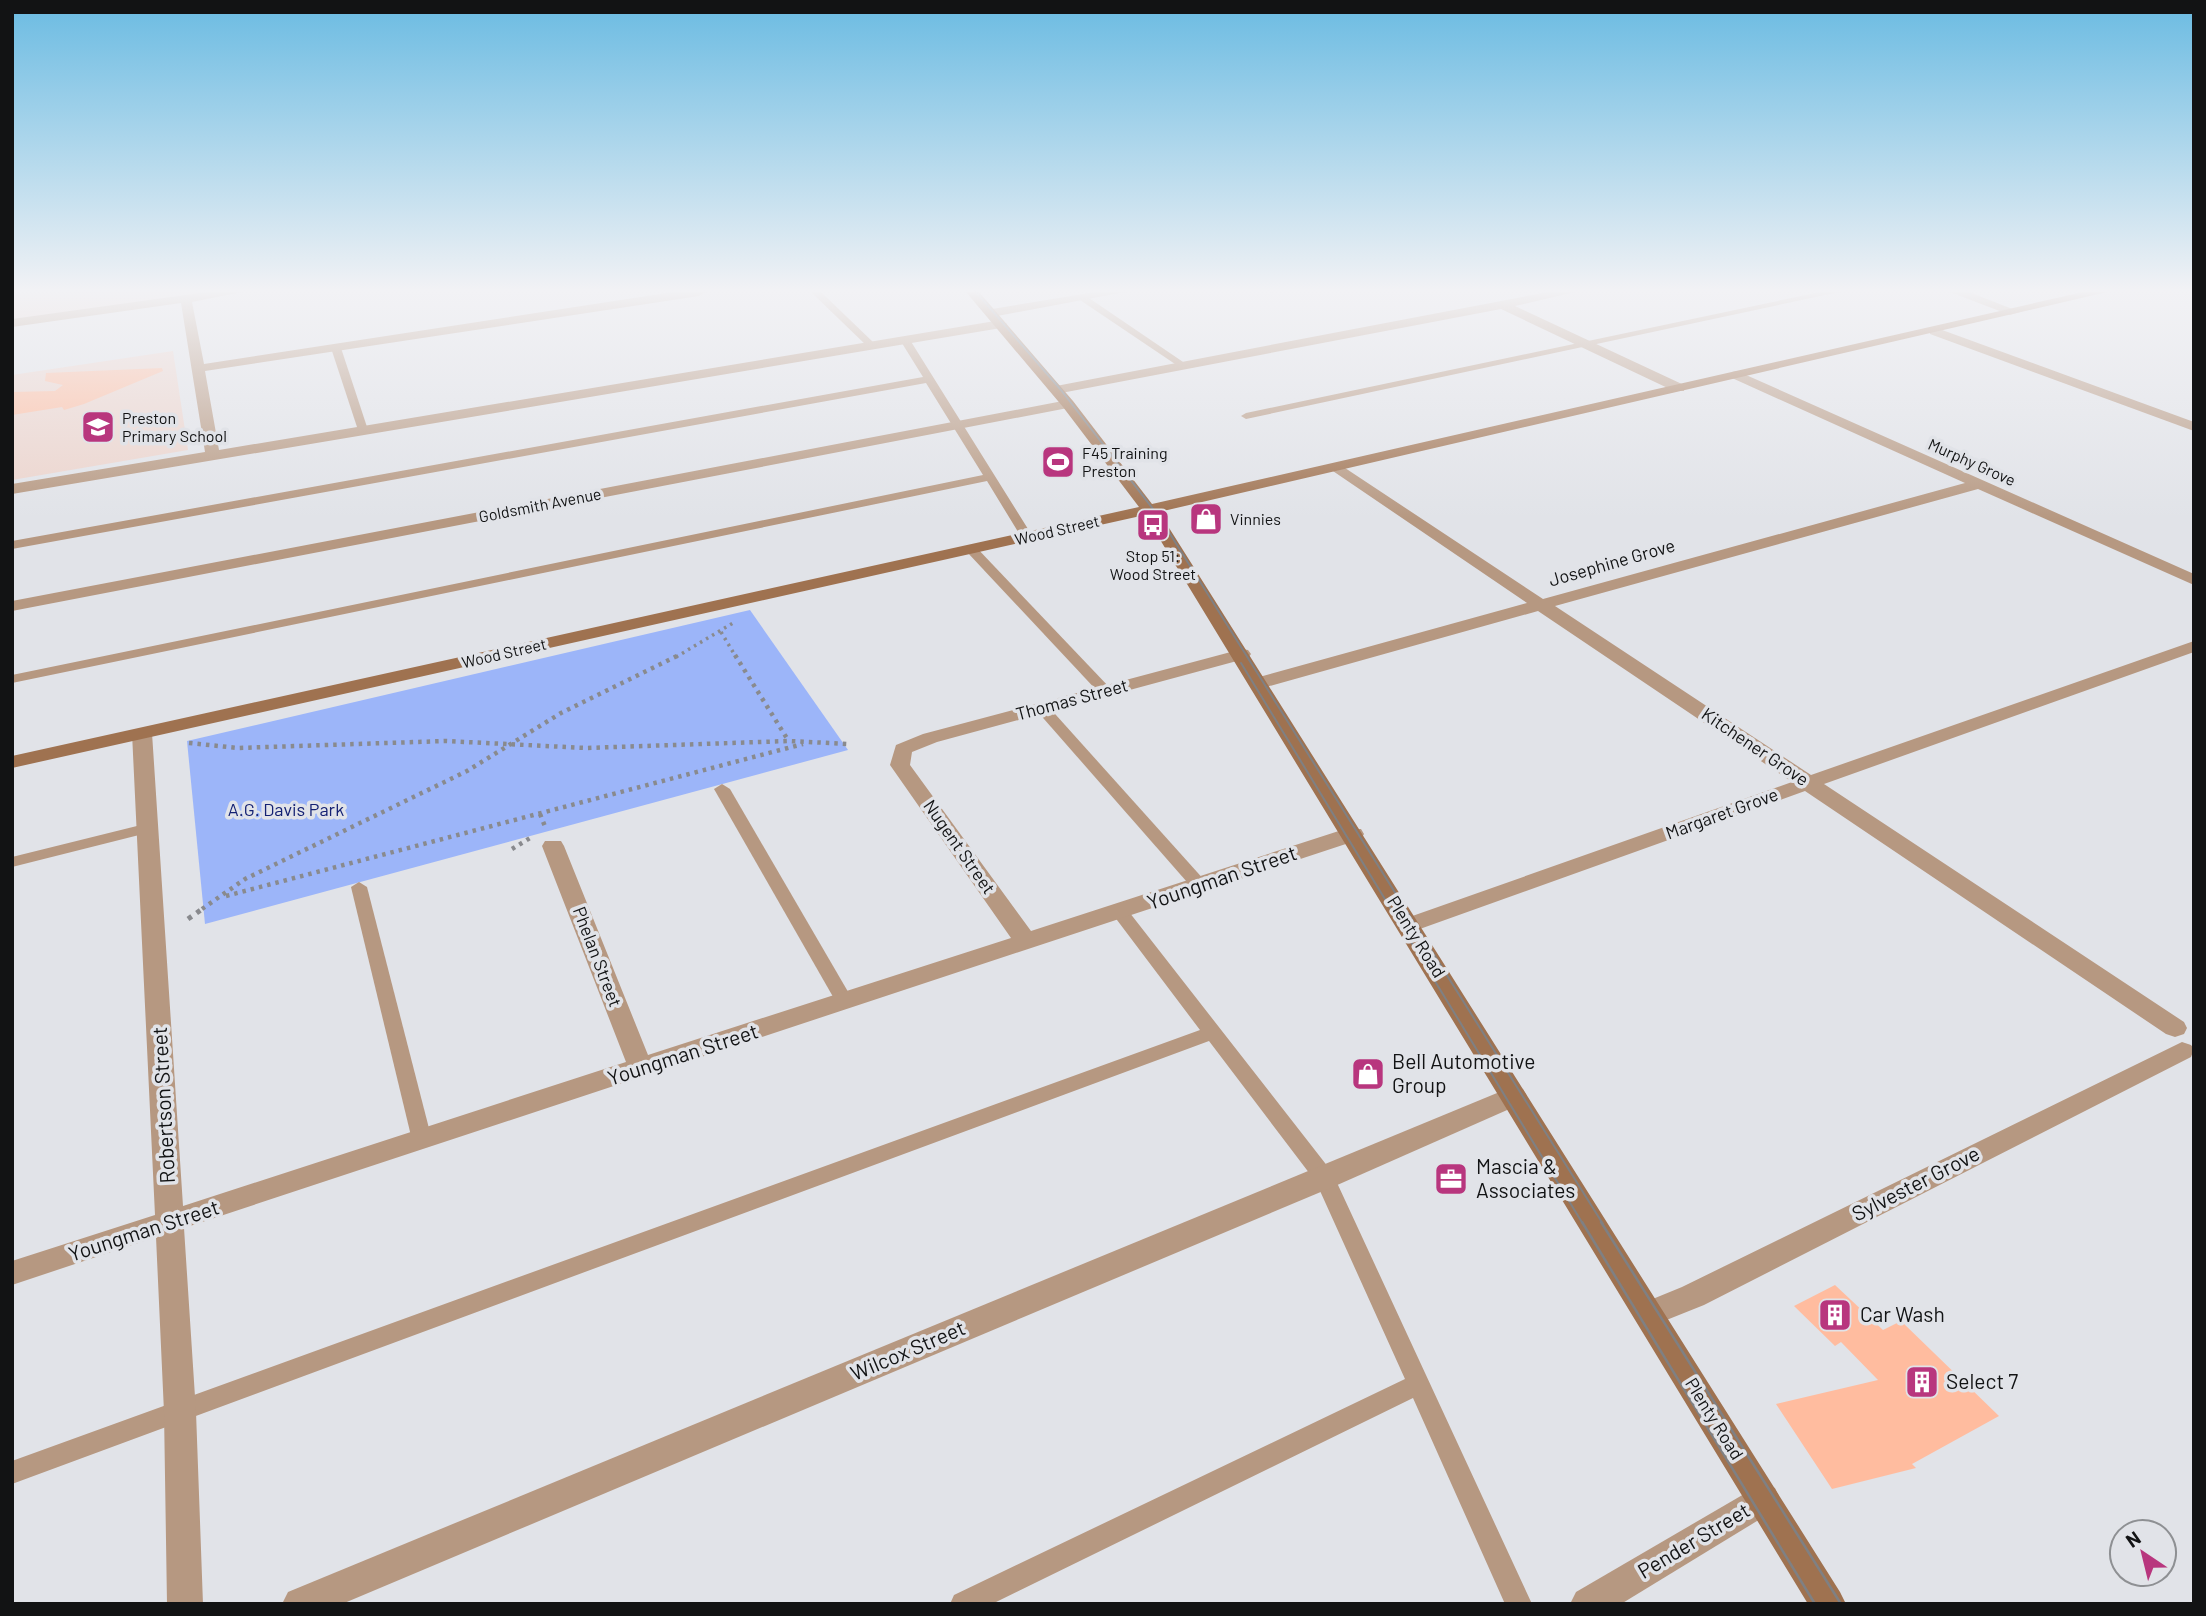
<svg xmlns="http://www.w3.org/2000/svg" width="2206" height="1616" viewBox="0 0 2206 1616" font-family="Barlow,sans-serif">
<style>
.education{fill:#ecd3cb}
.green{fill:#9cb5f9}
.building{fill:#ffbc9f}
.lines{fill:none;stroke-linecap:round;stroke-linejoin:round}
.path-far2{stroke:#898a8e;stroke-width:3.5;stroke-dasharray:2.5 4.5;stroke-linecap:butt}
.path-far1{stroke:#898a8e;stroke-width:4.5;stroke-dasharray:3.5 5;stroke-linecap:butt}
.path{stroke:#898a8e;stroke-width:5;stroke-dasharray:4.5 6;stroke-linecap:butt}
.lane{fill:#b69881;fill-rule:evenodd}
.street{fill:#b69881;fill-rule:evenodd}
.secondary{fill:#9f7250;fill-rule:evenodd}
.tram-far1{stroke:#7f8083;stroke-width:2}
.tram{stroke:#7f8083;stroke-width:2.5}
.labels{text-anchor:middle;stroke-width:7;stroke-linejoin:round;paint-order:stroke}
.far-poi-label{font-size:16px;fill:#121314;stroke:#e1e3e8;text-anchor:start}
.far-street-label{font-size:16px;fill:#121314;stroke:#e1e3e8}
.street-label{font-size:18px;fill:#121314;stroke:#e1e3e8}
.park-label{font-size:18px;fill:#142173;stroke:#e1e3e8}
.near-street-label{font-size:21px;fill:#121314;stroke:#e1e3e8}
.near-poi-label{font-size:21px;fill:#121314;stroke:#e1e3e8;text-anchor:start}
</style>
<rect width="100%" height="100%" fill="#e1e3e8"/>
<g class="education">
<polygon points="199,292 199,294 12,319 12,293"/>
<polygon points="173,351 188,450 12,480 12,375"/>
</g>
<polygon class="green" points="750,610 848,750 205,924 187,741"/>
<g class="building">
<polygon points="162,368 163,371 84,404 64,410 62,407 12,415 12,392 55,391 63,385 45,381 46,373"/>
<polygon points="1835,1285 1883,1330 1901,1321 1999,1416 1912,1464 1916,1468 1832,1489 1776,1404 1878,1380 1841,1342 1835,1346 1794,1306"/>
</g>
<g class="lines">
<g class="path-far2">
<polyline points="721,632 736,657"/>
<polyline points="676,657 733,623"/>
</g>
<g class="path-far1">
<polyline points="735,655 788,740"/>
<polyline points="189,743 238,748 446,741 586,748 789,741 848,744"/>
<polyline points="540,814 546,829"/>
<polyline points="512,849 530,838"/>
<polyline points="226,896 803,744"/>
<polyline points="202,909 245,879 467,771 561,713 679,655"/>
</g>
<polyline class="path" points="188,919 205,907"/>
<g class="lane">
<polygon points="811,292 821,292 874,343 874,347 868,347"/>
<polygon points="1820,292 1839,292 1246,419 1241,416 1246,413"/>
<polygon points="1083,295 1086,296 1189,366 1181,368 1080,300 1079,298"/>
<polygon points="905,337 910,340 1033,537 1031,540 1023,540 987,481 12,683 12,675 983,475 926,383 12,549 12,541 923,377 900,340"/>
<polygon points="336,345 341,348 368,430 367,432 358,430 331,348"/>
<polygon points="971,545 975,546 1110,688 1112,691 1110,694 1100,694 967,552 967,546"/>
<polygon points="1042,704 1047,705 1206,882 1208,886 1206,890 1194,890 1037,711 1035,708 1037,705"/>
<polygon points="722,784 730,789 854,1002 851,1006 839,1006 836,1002 714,789"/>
<polygon points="149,823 157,828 155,831 12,867 12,857"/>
<polygon points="359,882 367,887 432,1140 429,1145 422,1148 415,1145 412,1140 351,887"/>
<polygon points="1120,907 1126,908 1332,1172 1532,1604 1505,1604 1413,1398 992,1604 950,1604 954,1595 1405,1379 1316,1182 1209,1041 12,1484 12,1461 1200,1030 1114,916 1111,912"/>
</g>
<g class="street">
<polygon points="207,292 242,292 192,302 204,364 673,292 705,292 699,296 205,371 219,450 1001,320 1007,324 1001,328 12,494 12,484 205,452 181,303 12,327 12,319"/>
<polygon points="1095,292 1125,292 992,317 986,313 992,309"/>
<polygon points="1548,292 1575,292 1515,306 1684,385 1684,391 1674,391 1501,309 1056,394 1049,390 1056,386"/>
<polygon points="1950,292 1969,292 2020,312 2010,315"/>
<polygon points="1934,327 2194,422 2194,431 1930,334 1930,328"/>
<polygon points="1737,371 2194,574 2194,585 1978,489 1555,606 1811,775 2194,641 2194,652 1824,784 2184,1022 2187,1028 2184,1034 2175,1037 2166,1034 1805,791 1417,930 1409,932 1401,930 1397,925 1401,920 1792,782 1538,611 1266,687 1252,687 1250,683 1252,679 1527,603 1327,467 1329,464 1339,464 1543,599 1965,483 1732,378 1732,372"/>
<polygon points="1068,400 1075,404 1073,407 12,611 12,601"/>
<polygon points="1242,649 1248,650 1251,654 1248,658 937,742 912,752 910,765 1031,931 1345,829 1361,829 1364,834 1361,839 184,1228 196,1412 203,1604 167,1604 164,1412 156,1237 12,1285 12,1261 155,1215 132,733 135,729 149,729 152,733 183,1206 626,1062 542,846 545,841 561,841 564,846 648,1055 1011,938 890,765 896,745 923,734"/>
<polygon points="2182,1042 2191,1045 2194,1049 2191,1057 1704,1305 1649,1327 1638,1323 1634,1314 1638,1305 1682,1287"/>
<polygon points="1514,1086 1523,1089 1527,1096 1523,1103 1335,1186 342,1604 282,1604 288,1592"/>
<polygon points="1763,1483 1775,1488 1780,1499 1775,1510 1621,1604 1570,1604 1576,1592"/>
</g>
<polygon class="secondary" points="966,292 979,292 1073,401 1152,504 2083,292 2107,292 1159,512 1840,1592 1846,1604 1808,1604 1145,515 12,768 12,756 1139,507 1063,407"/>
<g class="tram-far1">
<polyline points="976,292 1061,390 1160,518 1603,1224"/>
<polyline points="1241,663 1583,1224"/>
</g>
<g class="tram">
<polyline points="1582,1222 1815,1604"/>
<polyline points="1601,1222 1841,1604"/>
</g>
</g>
<linearGradient id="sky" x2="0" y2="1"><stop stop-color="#6abbe2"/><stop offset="0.56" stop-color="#f2f2f5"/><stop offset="1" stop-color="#f2f2f5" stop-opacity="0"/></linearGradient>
<rect width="2206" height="519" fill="url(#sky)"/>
<defs>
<symbol id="school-square" viewBox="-11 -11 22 22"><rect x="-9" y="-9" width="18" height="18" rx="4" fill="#b8367e" stroke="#e1e3e8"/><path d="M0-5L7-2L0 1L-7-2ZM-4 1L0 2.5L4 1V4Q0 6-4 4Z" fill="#fff"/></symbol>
<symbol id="stadium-square" viewBox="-11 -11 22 22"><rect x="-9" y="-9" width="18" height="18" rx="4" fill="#b8367e" stroke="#e1e3e8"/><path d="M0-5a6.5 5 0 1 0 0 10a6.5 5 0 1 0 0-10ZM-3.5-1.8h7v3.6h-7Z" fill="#fff"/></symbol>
<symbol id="shop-square" viewBox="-11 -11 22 22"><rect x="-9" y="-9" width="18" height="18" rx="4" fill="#b8367e" stroke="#e1e3e8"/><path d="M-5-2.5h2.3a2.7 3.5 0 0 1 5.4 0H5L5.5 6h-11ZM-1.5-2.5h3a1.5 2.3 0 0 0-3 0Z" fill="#fff"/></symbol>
<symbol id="bus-square" viewBox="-11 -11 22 22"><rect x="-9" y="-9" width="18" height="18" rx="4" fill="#b8367e" stroke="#e1e3e8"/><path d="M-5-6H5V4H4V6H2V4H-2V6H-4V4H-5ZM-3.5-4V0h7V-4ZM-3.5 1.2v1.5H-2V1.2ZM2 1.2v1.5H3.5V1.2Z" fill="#fff"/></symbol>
<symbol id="office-square" viewBox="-11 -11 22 22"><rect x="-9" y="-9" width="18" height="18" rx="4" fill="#b8367e" stroke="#e1e3e8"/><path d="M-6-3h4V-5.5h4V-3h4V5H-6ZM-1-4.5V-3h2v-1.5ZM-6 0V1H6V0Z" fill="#fff"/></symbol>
<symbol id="building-square" viewBox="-11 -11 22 22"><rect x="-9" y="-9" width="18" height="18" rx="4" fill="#b8367e" stroke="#e1e3e8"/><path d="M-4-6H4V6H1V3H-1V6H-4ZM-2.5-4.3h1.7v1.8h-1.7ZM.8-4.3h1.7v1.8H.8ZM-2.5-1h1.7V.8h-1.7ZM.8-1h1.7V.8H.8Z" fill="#fff"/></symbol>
</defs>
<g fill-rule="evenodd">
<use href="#school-square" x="79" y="408" width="38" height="38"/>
<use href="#stadium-square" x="1039" y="443" width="38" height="38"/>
<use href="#shop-square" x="1187" y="500" width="38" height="38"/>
<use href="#bus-square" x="1134" y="506" width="38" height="38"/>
<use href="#shop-square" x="1349" y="1055" width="38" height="38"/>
<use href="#office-square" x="1432" y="1160" width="38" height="38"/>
<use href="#building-square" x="1816" y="1296" width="38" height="38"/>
<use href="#building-square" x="1903" y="1363" width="38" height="38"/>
</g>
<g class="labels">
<g class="far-poi-label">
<text x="122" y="424">Preston<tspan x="122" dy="18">Primary School</tspan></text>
<text x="1082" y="459">F45 Training<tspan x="1082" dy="18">Preston</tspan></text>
<text x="1230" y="525">Vinnies</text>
<text x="1153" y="562" text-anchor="middle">Stop 51:<tspan x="1153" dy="18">Wood Street</tspan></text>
</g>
<g class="far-street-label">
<text transform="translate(1972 462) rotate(24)" y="6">Murphy Grove</text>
<text transform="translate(540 505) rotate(-11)" y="6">Goldsmith Avenue</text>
<text transform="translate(1057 530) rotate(-13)" y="6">Wood Street</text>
<text transform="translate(504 653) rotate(-13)" y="6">Wood Street</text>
</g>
<g class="street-label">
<text transform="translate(1612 563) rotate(-16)" y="6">Josephine Grove</text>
<text transform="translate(1072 700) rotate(-15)" y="6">Thomas Street</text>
<text transform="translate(1755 747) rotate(34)" y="6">Kitchener Grove</text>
<text transform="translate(1722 814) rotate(-20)" y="6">Margaret Grove</text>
<text transform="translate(959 847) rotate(55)" y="6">Nugent Street</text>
<text transform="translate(1416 937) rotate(58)" y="6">Plenty Road</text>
<text transform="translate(597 957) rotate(69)" y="6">Phelan Street</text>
<text transform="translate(1714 1419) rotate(58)" y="6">Plenty Road</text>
</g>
<g class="park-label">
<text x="286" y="816">A.G. Davis Park</text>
</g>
<g class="near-street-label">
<text transform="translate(1222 878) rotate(-19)" y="7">Youngman Street</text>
<text transform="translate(683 1055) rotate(-18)" y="7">Youngman Street</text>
<text transform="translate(164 1105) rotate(-93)" y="7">Robertson Street</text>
<text transform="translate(1916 1184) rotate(-27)" y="7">Sylvester Grove</text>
<text transform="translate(144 1231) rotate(-18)" y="7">Youngman Street</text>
<text transform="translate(908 1351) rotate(-23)" y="7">Wilcox Street</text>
<text transform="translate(1694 1541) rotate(-31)" y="7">Pender Street</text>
</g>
<g class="near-poi-label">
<text x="1392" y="1069">Bell Automotive<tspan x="1392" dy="24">Group</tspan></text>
<text x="1476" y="1174">Mascia &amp;<tspan x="1476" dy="24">Associates</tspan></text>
<text x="1860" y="1322">Car Wash</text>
<text x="1946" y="1389">Select 7</text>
</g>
</g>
<rect width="2206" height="1616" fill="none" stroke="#121314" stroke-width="28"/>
<g transform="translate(2143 1553) rotate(325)"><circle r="33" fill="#e1e3e8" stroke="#8e9093" stroke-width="2"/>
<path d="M0-5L12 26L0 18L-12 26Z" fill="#b8367e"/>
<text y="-10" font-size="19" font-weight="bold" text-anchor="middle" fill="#121314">N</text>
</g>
</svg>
